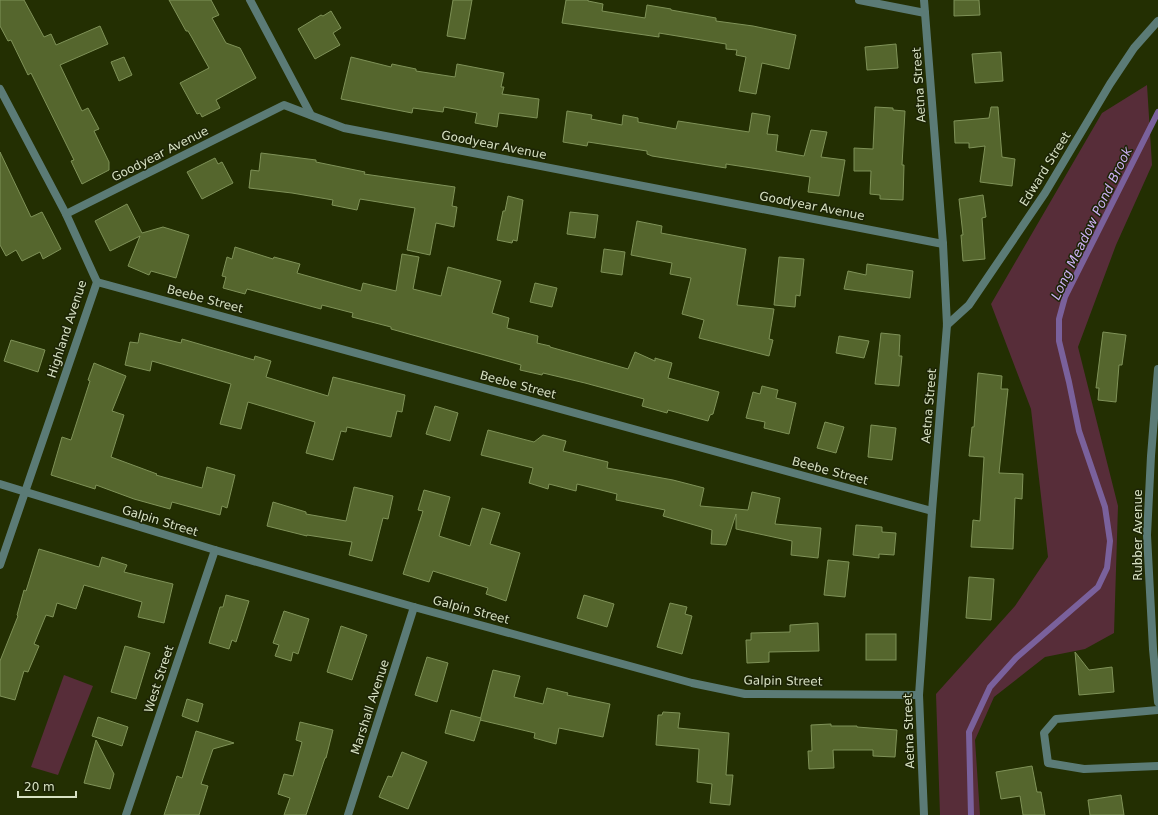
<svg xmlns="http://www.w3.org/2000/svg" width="1158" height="815" viewBox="0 0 1158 815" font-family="'DejaVu Sans',sans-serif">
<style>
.green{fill:#572d39}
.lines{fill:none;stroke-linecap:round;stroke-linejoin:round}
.stream{stroke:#7a619c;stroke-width:6}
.building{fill:#55662d;stroke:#7f9258}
.service{stroke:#5b7b76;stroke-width:8}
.minor{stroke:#5b7b76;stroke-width:8}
.tertiary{stroke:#5b7b76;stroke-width:8}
.labels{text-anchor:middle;stroke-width:3;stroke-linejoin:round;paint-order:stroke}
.street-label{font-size:12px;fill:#d7e1c3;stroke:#1c2406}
.water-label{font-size:13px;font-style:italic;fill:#ccb0f4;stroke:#1c2406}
</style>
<rect width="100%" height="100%" fill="#232f02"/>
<g class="green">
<polygon points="1147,85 1152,165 1116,245 1078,347 1118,506 1114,633 1085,649 1045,657 994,697 975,740 980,815 940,815 936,694 1015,606 1048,557 1031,409 991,304 1102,113"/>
<polygon points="64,675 93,686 58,775 31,767"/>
</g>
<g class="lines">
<polyline class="stream" points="971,815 969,732 990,687 1016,658 1098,587 1107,568 1110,541 1105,507 1079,431 1069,382 1059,341 1059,319 1065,297 1158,112"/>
</g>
<g class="building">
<polygon points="0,0 24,0 44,37 51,34 56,45 100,26 108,44 60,65 81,109 82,111 88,108 99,129 94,131 109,162 109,170 82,184 71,161 74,160 31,73 28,75 11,40 8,41 0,26"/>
<polygon points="169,0 211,0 219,15 212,18 226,43 240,48 256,78 216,100 220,108 202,117 200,113 197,114 180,83 209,68 191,36 188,31 186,31"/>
<polygon points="453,0 472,0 465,39 447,36"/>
<polygon points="566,0 588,0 588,1 603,4 602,11 645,18 647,5 671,9 671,10 716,18 716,21 753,26 796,35 789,69 762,63 756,94 739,91 746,57 736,55 737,50 726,49 726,44 659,33 659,37 562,23"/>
<polygon points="954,0 979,0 980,15 954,16"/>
<polygon points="331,11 341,28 333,33 340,45 315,59 298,29 321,15 323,16"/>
<polygon points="896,44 898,68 867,70 865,47"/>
<polygon points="1001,52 1003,81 975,83 972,54"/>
<polygon points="124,57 132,75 119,81 111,62"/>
<polygon points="351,57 391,67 392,64 416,69 416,71 455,77 457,64 504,73 501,87 504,87 502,94 539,99 537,118 499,113 497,127 475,123 477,113 444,107 443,112 413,108 412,113 341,99"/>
<polygon points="875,107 893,108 893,110 905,111 902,165 904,165 903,200 880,199 880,195 870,194 871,171 854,171 854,148 873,149"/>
<polygon points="991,107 998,107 1002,157 1015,159 1012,186 980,182 985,146 969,148 969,143 955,143 954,121 989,118"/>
<polygon points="567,111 592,115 591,119 622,125 623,115 638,118 638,122 676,129 678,121 749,132 752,113 770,116 767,134 778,135 776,151 804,156 811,130 827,132 821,157 845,160 839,196 808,192 810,177 726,164 726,168 652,156 647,154 647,151 588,142 587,146 563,142"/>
<polygon points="0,152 31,217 42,212 61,249 43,259 40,252 22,261 16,250 6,256 0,245"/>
<polygon points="261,153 316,160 316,162 365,172 364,174 455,187 452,206 457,207 454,227 436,223 430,255 407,250 415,208 360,199 357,210 332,205 333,200 292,193 249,188 251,170 259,171"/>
<polygon points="215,158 218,164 222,162 233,183 202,199 187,172"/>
<polygon points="983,195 986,217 982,218 985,259 963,261 961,235 963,235 959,199"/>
<polygon points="508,196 523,200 517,241 513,240 512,243 497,240 503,211 505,211"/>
<polygon points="127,204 142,233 163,227 189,235 176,278 151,271 149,275 128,266 140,236 110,251 95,221"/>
<polygon points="570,212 598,215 595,238 567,234"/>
<polygon points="637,221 662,226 661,233 746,249 737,305 774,309 769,339 773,340 769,356 699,338 704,320 682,314 691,278 670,274 672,263 631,255"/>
<polygon points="235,247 273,259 274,257 300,264 297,273 361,291 363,283 396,291 402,254 419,257 413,289 441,296 448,267 501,281 492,313 509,318 507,328 538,336 537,343 550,346 550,347 628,369 635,352 655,361 655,358 672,363 668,378 719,392 713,414 710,415 708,421 668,410 667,413 642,406 644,399 585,383 543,373 542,375 520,370 521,365 391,329 391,327 352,317 353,313 322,305 321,309 247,289 245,294 223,288 226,277 222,276 227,257 232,259"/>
<polygon points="604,249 625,252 622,275 601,272"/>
<polygon points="779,257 804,259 800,296 796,295 795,307 774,305"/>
<polygon points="867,264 913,271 910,298 844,289 848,271 866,275"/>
<polygon points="535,283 557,288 552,307 530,302"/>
<polygon points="1103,332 1126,335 1122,365 1119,365 1116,402 1098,400 1099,388 1096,388"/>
<polygon points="140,333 181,343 182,339 254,360 255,356 271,361 266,377 328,396 333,377 405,395 402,412 397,411 391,437 347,427 346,432 341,431 333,460 306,453 315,422 248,402 241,429 220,424 231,384 152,361 150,371 125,365 130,342 138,343"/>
<polygon points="881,333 900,335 899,356 902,356 899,386 875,384"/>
<polygon points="839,336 869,341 864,358 836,353"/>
<polygon points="11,340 45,350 38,372 4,361"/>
<polygon points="94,363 126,376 112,411 124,415 111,457 157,474 156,475 202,488 207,467 235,475 227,508 222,506 220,515 172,502 170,509 134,499 96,485 95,489 51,475 62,437 71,440 90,381 88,380"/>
<polygon points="978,373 1002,376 1001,389 1008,389 999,473 1023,474 1022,499 1015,498 1013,549 971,547 973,520 980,521 984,457 969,456 972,427 974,427"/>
<polygon points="762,386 778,390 776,398 796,403 789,434 764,428 765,422 746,418 753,392 760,394"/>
<polygon points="435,406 458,413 450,441 426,434"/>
<polygon points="825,422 844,427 836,453 817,448"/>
<polygon points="871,425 896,428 892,460 868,457"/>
<polygon points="488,430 534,442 543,435 566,441 563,451 608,462 607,468 673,480 704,488 700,506 748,510 752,492 780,498 775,524 821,528 818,558 791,555 792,541 736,529 736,514 726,545 711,544 712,530 663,516 665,510 616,500 617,494 577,484 576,491 549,484 548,489 529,483 533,468 481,455"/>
<polygon points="354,487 393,496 388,519 383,518 372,561 349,555 352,542 307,535 307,536 267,526 273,502 306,512 306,514 346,521"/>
<polygon points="424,490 450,497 439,536 470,546 482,508 500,513 490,544 520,553 506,601 486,594 488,588 433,571 429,582 403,574 423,511 418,510"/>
<polygon points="856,525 882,527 882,532 896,533 894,555 879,554 879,558 853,555"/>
<polygon points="39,549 99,567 102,557 127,565 124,572 173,584 164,623 138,617 142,602 84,585 76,609 57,603 53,617 46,615 34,644 39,646 28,672 24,671 15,700 0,696 0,661 18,616 17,615 24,590 26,591"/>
<polygon points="828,560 849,562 845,597 824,595"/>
<polygon points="969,577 994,579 991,620 966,618"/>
<polygon points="226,595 249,601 236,642 232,640 229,649 209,643 220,607 223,607"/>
<polygon points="584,595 614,604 607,627 577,618"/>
<polygon points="670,603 687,607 685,614 692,616 682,654 657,647"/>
<polygon points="284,611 309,619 298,654 293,652 291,661 275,656 279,645 273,643"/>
<polygon points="818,623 819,651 769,652 769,662 747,663 746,640 751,640 751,633 790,632 790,625"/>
<polygon points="341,626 367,635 352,680 327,672"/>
<rect x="866" y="634" width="30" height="26"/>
<polygon points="125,646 150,653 136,699 111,692"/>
<polygon points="1075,652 1089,670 1112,667 1114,692 1079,695"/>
<polygon points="427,657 448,663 437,702 415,695"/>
<polygon points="493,670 520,676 514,697 543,704 547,688 568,693 567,695 610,704 603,737 559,728 556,744 534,738 535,733 480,720"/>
<polygon points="187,699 203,704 198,722 182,716"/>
<polygon points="451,710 481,718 474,741 445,733"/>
<polygon points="663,712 680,713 678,728 729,733 726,775 733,775 730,805 710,803 712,784 697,782 699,749 656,745 658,715 662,715"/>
<polygon points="98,717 128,727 122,746 92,736"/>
<polygon points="300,722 333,730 326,758 325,758 306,815 284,815 290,798 278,794 284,774 293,776 302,742 296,740"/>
<polygon points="831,724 831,726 857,726 857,727 897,730 895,757 873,756 873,750 833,750 834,768 809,769 808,751 812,751 811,725"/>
<polygon points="196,731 234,743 213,749 201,784 208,786 199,815 164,815 177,776 182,778"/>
<polygon points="96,740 114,774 110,789 84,783"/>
<polygon points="402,752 427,762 408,809 379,797 388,776 392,777"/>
<polygon points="1032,766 1037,792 1041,792 1045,815 1023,815 1020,796 1001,799 996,772"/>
<polygon points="1121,795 1124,815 1090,815 1088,800"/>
</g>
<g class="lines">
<polyline class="service" points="1158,710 1056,719 1044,733 1048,763 1084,769 1158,766"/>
<g class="minor">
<polyline points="250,0 311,115"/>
<polyline points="859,0 925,13"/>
<polyline points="0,89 66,214 97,282 0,565"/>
<polyline points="66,214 284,105 344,128 943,244"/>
<polyline points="97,282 932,511"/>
<polyline points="947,325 969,305 1045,193 1110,84 1134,48 1158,21"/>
<polyline points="0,484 215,550 414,607 692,683 745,694 919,695"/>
<polyline points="126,815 215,550"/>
<polyline points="348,815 414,607"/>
<polyline points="924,815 919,695 932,511 947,325 943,244 924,0"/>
</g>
<polyline class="tertiary" points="1158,369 1151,456 1147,535 1153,649 1158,702"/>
</g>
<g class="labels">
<g class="street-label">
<text transform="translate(919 85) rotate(-94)" y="4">Aetna Street</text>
<text transform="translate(494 145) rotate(11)" y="4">Goodyear Avenue</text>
<text transform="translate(160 154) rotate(-27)" y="4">Goodyear Avenue</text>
<text transform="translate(1045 169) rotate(-58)" y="4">Edward Street</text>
<text transform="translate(812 206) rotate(11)" y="4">Goodyear Avenue</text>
<text transform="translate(205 299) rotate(15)" y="4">Beebe Street</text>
<text transform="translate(67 329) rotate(-72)" y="4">Highland Avenue</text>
<text transform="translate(518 385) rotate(15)" y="4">Beebe Street</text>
<text transform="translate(929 406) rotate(-85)" y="4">Aetna Street</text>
<text transform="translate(830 471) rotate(15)" y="4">Beebe Street</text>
<text transform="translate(160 521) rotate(17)" y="4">Galpin Street</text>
<text transform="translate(1138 535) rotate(-90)" y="4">Rubber Avenue</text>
<text transform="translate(471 610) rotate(15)" y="4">Galpin Street</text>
<text transform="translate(159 679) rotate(-72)" y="4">West Street</text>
<text transform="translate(783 681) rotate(1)" y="4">Galpin Street</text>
<text transform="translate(370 707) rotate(-72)" y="4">Marshall Avenue</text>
<text transform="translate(909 731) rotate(-92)" y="4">Aetna Street</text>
</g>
<g class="water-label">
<text transform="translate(1091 223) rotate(-64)" y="5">Long Meadow Pond Brook</text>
</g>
</g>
<path d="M18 791v6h58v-6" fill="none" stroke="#d7e1c3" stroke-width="2"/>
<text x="24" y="791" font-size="12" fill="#d7e1c3" stroke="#1c2406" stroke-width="3" paint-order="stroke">20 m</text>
</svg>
